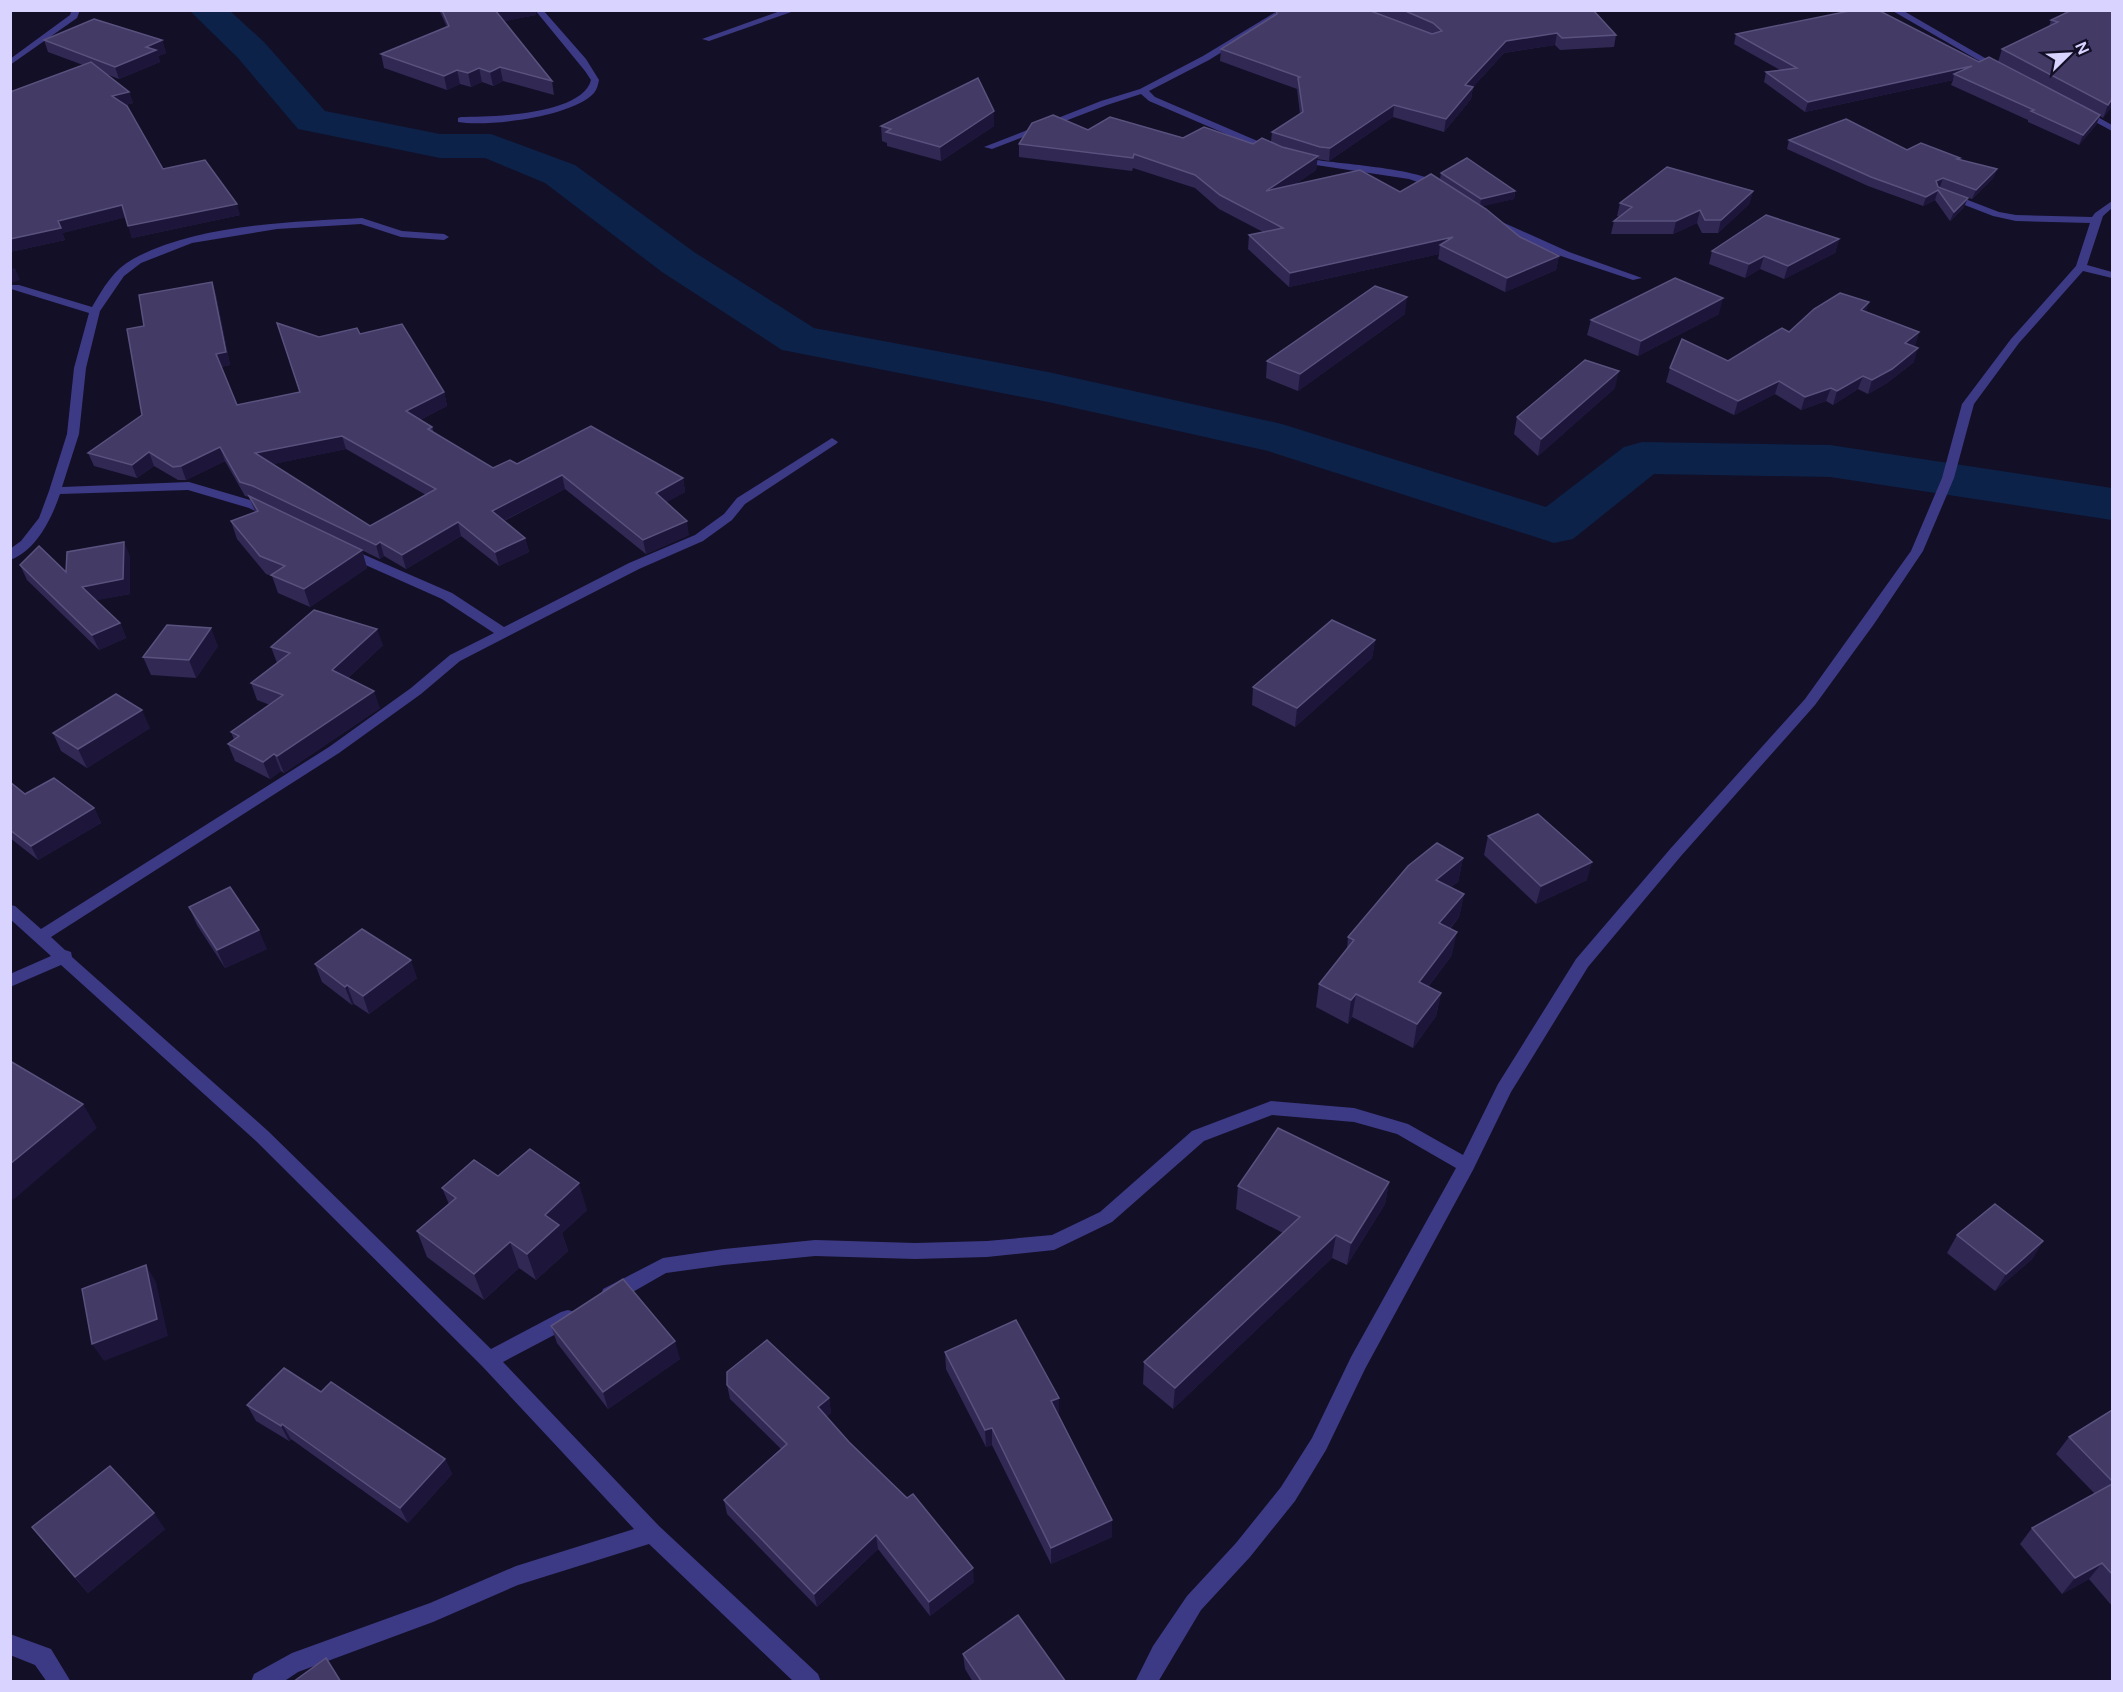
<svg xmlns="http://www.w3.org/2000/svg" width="2123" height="1692" viewBox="0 0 2123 1692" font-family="'DM Sans',sans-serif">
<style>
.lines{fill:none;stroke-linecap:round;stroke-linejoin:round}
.river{fill:#0c2248;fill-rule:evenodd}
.minor{fill:#3d3a85;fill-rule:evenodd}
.wall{fill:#312854;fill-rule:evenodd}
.shaded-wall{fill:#1d163a}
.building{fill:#433a66;stroke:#5a527e;stroke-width:1.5;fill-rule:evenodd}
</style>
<rect width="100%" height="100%" fill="#130f26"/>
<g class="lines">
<polygon class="river" points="189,10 229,10 264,42 325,111 440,134 491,134 575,165 694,252 814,328 1048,372 1282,424 1546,507 1624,447 1642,442 1830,445 2112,488 2112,520 1830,477 1654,474 1573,539 1554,543 1268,451 1048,402 782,350 662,272 545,183 485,158 440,158 298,129 238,58"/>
<g class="minor">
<polygon points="72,10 80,10 77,18 10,65 10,59 70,15"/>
<path d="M535,10H543L586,59L599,80C598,85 597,89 594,93C572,117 488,127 458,122V118L461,117C491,117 582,115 591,80L585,71Z"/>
<polygon points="783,10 797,10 709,41 702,39"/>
<polygon points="1279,10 1290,10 1209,60 1149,91 1155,97 1274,148 1274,152 1268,152 1149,101 1141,94 1107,105 992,149 984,147 1101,101 1140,89 1203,56"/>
<polygon points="1891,10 1902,10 2004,69 1997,71"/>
<polygon points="2080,107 2112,125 2112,131 2077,112 2075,110"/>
<path d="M1299,157C1334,165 1420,166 1445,187L1440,190L1409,179L1296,162L1294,160Z"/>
<polygon points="1947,192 1999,212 2016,215 2092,217 2095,213 2112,201 2112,208 2103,216 2087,265 2112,272 2112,278 2083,271 2019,343 1974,404 1954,478 1923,551 1874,624 1815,705 1681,856 1588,967 1511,1092 1473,1170 1365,1369 1326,1450 1295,1501 1250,1557 1201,1610 1158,1682 1135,1682 1153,1646 1187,1596 1236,1543 1281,1487 1312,1438 1351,1357 1456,1168 1397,1134 1354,1122 1272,1115 1204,1141 1112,1222 1054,1250 987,1257 915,1259 815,1256 724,1265 666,1273 617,1301 610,1303 603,1301 601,1295 603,1289 663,1258 724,1249 815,1240 915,1243 987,1241 1052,1235 1100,1212 1192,1131 1271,1101 1354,1108 1408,1124 1463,1155 1498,1084 1576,959 1671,848 1805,699 1911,551 1942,478 1962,404 2011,339 2076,266 2090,223 2016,221 1993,216 1944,197 1942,195"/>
<path d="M362,218L402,231L444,234L449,237L444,240L401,237L361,224L277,229L192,243L141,263L124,276L100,311L86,368L79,434L62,487L189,482L257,502L275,513L273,516H265L249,508L188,490L60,494C52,518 36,551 10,560V549L21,541L39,518L49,491L67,434L74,368L89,313L11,289V285H19L92,307C103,288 114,269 133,259C196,224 291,222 362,218Z"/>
<polygon points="1494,222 1502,222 1569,252 1642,278 1633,280 1561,256 1494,226"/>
<polygon points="832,438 838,442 836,444 745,504 732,520 703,541 639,569 460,661 421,694 339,753 51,937 65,950 71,952 72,957 268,1131 491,1349 561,1312 568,1310 575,1312 577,1318 575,1324 503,1362 659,1526 818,1674 821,1682 794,1682 649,1544 518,1585 433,1622 298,1672 283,1682 251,1682 254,1674 292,1653 430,1603 516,1566 634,1529 482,1366 256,1141 61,965 10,987 10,974 51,956 10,919 10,905 15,906 41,929 329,747 411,688 450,655 494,633 442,599 343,555 341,552 343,549 351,549 452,593 504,627 629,563 695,535 724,514 737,498"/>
<polygon points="10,1634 51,1649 71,1682 47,1682 35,1665 10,1655"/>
</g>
</g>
<g class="wall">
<polygon points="439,10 535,10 536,15 504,21 552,81 554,95 503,81 493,86 482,82 471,87 460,84 447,90 384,68 381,54 447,27"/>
<polygon points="1275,10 1593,10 1616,35 1614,47 1560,50 1555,45 1504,53 1473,87 1471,99 1444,132 1393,117 1329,161 1317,159 1316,170 1294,185 1400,192 1440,179 1441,173 1515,191 1514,199 1481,206 1520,237 1559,256 1556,270 1505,292 1438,259 1439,254 1289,287 1248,249 1249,235 1263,232 1219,209 1195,188 1133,168 1132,171 1019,157 1019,144 1088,130 1253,144 1271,142 1272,132 1300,114 1297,89 1220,61 1221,49 1275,15"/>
<polygon points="2065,10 2112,10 2112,106 2103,118 2100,116 2096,125 2079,145 2028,122 2028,120 1951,85 1953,80 1805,112 1764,82 1766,72 1780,70 1734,44 1736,34 1979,62 1998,62 2002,49 2049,27 2051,20 2064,14"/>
<polygon points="44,40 162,40 166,53 158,56 160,62 119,79 106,74 129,92 133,103 125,105 163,169 240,215 132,238 126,217 62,233 65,240 10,252 83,65 48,52"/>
<polygon points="881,126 994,126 941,161 887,146 887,143 882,141"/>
<polygon points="1789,140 1907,150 1960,160 1997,169 1993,178 1972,199 1940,187 1964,207 1950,221 1935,200 1923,206 1868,186 1787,149"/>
<polygon points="1753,191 1749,204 1718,233 1702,233 1697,223 1673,234 1611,234 1614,221 1620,217 1617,216 1620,203"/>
<polygon points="1839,239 1835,253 1784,279 1760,269 1745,278 1709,264 1712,251"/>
<path d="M212,282L216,295L230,365L221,367L237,405L300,392L319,337L360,334L444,392L447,406L420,420L432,427L434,433L493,468L517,464L683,478L685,492L666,502L689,535L646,554L565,489L504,521L525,538L529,552L499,566L461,536L406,569L384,556L380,559L258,500L362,550L367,568L310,607L278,593L272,576L266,574L237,539L231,521L255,512L249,497L245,496L225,461L186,480H178L154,466L137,478L94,466L88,453L142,415L144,326ZM346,449L426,495L370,526L273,464Z"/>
<polygon points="1866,312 1919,332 1915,345 1913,346 1914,362 1887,383 1868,394 1858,389 1833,405 1826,401 1801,410 1775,394 1734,415 1666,382 1670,368 1728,361 1789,332"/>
<polygon points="1405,314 1298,391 1266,378 1267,361"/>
<polygon points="1719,314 1638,356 1587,335 1591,320"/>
<polygon points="1615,388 1538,456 1514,434 1517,417"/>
<polygon points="130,556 130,594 96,600 120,623 126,638 99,650 27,580 20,565 66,572"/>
<polygon points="1375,640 1372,658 1295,727 1252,705 1253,687"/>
<polygon points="383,645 348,678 380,708 284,773 281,771 270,779 235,761 228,744 234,740 231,732 270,705 257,700 251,683 277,663 271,647"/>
<polygon points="218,646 196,678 151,675 143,657"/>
<polygon points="150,728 87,768 61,751 53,733"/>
<polygon points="10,782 25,794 94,808 101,823 38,860 10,838"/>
<polygon points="1488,836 1587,880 1536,904 1484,855"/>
<polygon points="1463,858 1458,882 1451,887 1464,894 1459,917 1450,929 1452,955 1428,987 1441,993 1436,1016 1413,1048 1352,1017 1348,1024 1316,1007 1319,984 1347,949 1348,937"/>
<polygon points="189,907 267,949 225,968 197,925"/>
<polygon points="315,964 417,978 369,1014 354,1004 352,1005 322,982"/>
<polygon points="498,1176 587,1210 562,1233 568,1251 536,1280 519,1268 484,1300 427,1257 417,1231 449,1204 442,1188"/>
<polygon points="1389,1182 1385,1204 1347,1265 1332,1258 1173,1409 1143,1384 1144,1362 1283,1233 1236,1209 1238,1186"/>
<polygon points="1957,1235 2043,1241 2032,1259 1995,1291 1947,1253"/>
<polygon points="551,1326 680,1359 608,1409 557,1343"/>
<polygon points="945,1352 1059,1415 1112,1520 1112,1537 1051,1564 992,1445 986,1447 946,1369"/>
<polygon points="727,1385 829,1398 831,1413 826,1417 974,1582 930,1616 878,1549 817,1607 727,1514 724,1500 781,1449 730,1399"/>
<polygon points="321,1392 445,1459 452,1474 408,1523 291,1439 289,1441 256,1421 247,1405"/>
<polygon points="2112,1410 2112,1606 2089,1579 2062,1594 2020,1544 2032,1528 2095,1494 2056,1454 2069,1437"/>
<polygon points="32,1527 165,1529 88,1593 45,1543"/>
<polygon points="963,1654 1066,1682 973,1682 965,1669"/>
</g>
<g class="shaded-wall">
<polygon points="494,10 535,10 536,15 497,23"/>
<polygon points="1557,33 1555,45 1504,53 1473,87 1471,99 1444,132 1446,119 1465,85 1506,41"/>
<polygon points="162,40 166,53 158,56 160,62 119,79 115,67 146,47"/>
<polygon points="1972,66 1954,74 1953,80 1805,112 1808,102"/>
<polygon points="500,67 503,81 493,86 490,72"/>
<polygon points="479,68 482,82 471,87 468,73"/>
<polygon points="457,70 460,84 447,90 444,76"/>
<polygon points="129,92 133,103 116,108 112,96"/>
<polygon points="2112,99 2112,106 2103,118 2108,105"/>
<polygon points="1394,105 1393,117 1329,161 1330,148"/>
<polygon points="994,111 994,126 941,161 940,147"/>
<polygon points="2100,115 2096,125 2079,145 2083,135"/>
<polygon points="1318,156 1316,170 1265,205 1266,191"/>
<polygon points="1997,169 1993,178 1972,199 1976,190"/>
<polygon points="1943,178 1940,187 1933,190 1936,181"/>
<polygon points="1938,190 1935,200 1923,206 1926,197"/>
<polygon points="1515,191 1514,199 1480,207 1481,199"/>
<polygon points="1753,191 1749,204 1718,233 1721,220"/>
<polygon points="1968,198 1964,207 1950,221 1954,212"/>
<polygon points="237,204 240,215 132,238 128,226"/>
<polygon points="122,205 127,217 62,233 58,221"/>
<polygon points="1700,210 1697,223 1673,234 1676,221"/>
<polygon points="61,228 65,240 10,252 10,239"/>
<polygon points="1453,237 1440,245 1439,254 1289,287 1290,273"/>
<polygon points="1839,239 1835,253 1784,279 1788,266"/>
<polygon points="1559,256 1556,270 1505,292 1507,278"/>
<polygon points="1764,256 1760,269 1745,278 1749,264"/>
<polygon points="15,268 20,280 10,283 10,269"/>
<polygon points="212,282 216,295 230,365 220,367 216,354"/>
<polygon points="1407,297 1405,314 1298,391 1300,374"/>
<polygon points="1723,298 1719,314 1638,356 1641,341"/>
<polygon points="1869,302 1865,316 1861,310"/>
<polygon points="1919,332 1915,345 1900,356 1905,343"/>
<polygon points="1918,348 1914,362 1887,383 1868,394 1872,380"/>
<polygon points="1619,371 1615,388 1538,456 1541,439"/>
<polygon points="1863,376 1858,389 1833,405 1837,391"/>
<polygon points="1779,381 1775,394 1734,415 1738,401"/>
<polygon points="1831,388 1826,401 1801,410 1805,397"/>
<polygon points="444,392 447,406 410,425 406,411"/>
<polygon points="342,436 346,449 260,467 255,453"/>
<polygon points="220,447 225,461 186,480 181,466"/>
<polygon points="149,452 154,466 137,478 132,465"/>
<polygon points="562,475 565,489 495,525 492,511"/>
<polygon points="683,478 685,492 659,507 656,493"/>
<polygon points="687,521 689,535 646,554 643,540"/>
<polygon points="458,522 461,536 406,569 402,555"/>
<polygon points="525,538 529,552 499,566 495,552"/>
<polygon points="124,542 130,556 130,594 88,602 82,587"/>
<polygon points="380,542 384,556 380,559 376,545"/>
<polygon points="362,550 367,568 310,607 304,589"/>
<polygon points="120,623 126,638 99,650 92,635"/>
<polygon points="211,628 218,646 196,678 189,660"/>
<polygon points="377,629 383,645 338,687 332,670"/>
<polygon points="1375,640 1372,658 1295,727 1297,708"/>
<polygon points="374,691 380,708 284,773 277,756"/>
<polygon points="142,710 150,728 87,768 78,749"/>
<polygon points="274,754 281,771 270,779 263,762"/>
<polygon points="94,808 101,823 38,860 31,846"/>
<polygon points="1463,858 1458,882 1431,903 1436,880"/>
<polygon points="1592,862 1587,880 1536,904 1541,886"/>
<polygon points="1464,894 1459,917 1434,947 1439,923"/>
<polygon points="259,930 267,949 225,968 217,950"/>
<polygon points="1457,932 1452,955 1414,1005 1419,982"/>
<polygon points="411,960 417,978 369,1014 363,996"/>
<polygon points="347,985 354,1004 352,1005 345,987"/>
<polygon points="1441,993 1436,1016 1413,1048 1417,1024"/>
<polygon points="1356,994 1352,1017 1348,1024 1351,1000"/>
<polygon points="83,1104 97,1128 13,1200 10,1196 10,1164"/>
<polygon points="1389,1182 1385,1204 1347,1265 1351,1243"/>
<polygon points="579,1183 587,1210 562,1233 568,1251 536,1280 527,1254 545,1215"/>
<polygon points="1336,1235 1332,1258 1173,1409 1175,1388"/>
<polygon points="2043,1241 2032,1259 1995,1291 2006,1274"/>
<polygon points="510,1242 519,1268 484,1300 474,1274"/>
<polygon points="146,1265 156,1282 168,1336 104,1361 92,1344"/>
<polygon points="675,1341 680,1359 608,1409 603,1392"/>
<polygon points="829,1398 831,1413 820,1422 818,1407"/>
<polygon points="1059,1398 1059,1415 1051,1401"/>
<polygon points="282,1424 291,1439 289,1441 281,1426"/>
<polygon points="992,1428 992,1445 986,1447 985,1430"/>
<polygon points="445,1459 452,1474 408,1523 400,1508"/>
<polygon points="154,1513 165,1529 88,1593 75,1577"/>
<polygon points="1112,1520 1112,1537 1051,1564 1051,1548"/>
<polygon points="876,1535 878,1549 817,1607 814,1594"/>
<polygon points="2102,1563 2089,1579 2062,1594 2075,1578"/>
<polygon points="973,1568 974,1582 930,1616 929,1602"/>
</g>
<g class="building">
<polygon points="442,10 495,10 552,81 500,67 490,72 479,68 468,73 457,70 444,76 381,54 449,26"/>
<polygon points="1276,10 1368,10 1432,34 1442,31 1433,23 1403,10 1593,10 1616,35 1562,38 1557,33 1506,41 1465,85 1473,87 1446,119 1394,105 1330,148 1320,147 1272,132 1303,112 1298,78 1300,77 1221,49 1277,14"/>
<polygon points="1854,10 1878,10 1979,62 1989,57 2100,115 2083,135 2031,111 2034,110 1954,74 1972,66 1808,102 1766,72 1797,68 1736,34"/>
<polygon points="2072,10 2112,10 2112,99 2108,105 2002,49 2058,22 2051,20"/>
<polygon points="94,19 162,40 146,47 156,50 115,67 44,40"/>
<polygon points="91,62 129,92 112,96 127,106 163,169 205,160 237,204 128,226 122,205 58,221 61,228 10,239 10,92"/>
<polygon points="978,78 994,111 940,147 886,132 891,129 881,126"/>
<polygon points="1053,115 1088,130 1110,117 1183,138 1204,127 1253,144 1262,138 1282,147 1318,156 1266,191 1360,170 1400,192 1431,174 1486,209 1520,237 1559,256 1507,278 1440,245 1453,237 1290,273 1249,235 1283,228 1220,195 1195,175 1134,154 1133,158 1019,144 1032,123"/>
<polygon points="1846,119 1907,150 1921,143 1960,158 1957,159 1997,169 1976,190 1943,178 1936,181 1938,187 1968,198 1954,212 1938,190 1926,197 1871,177 1789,140"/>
<polygon points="1467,158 1515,191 1481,199 1441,173"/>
<polygon points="1667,167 1753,191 1721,220 1705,220 1700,210 1676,221 1614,221 1632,207 1620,203"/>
<polygon points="1766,215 1839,239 1788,266 1764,256 1749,264 1712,251"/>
<polygon points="1675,278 1723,298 1641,341 1591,320"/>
<path d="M212,282L226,352L216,354L237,405L300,392L277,323L319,337L357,328L360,334L402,324L444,392L406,411L432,427L428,429L493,468L510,460L517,464L591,426L683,478L656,493L687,521L643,540L562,475L492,511L525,538L495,552L458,522L402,555L380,542L376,545L253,486L240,482L220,447L181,466L173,467L149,452L132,465L88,453L142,415L127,329L144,326L139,295ZM342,436L436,489L370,526L255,453Z"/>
<polygon points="1375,286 1407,297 1300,374 1267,361"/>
<polygon points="1840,293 1869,302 1861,310 1919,332 1905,343 1918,348 1892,369 1872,380 1863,376 1837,391 1831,388 1805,397 1779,381 1738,401 1670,368 1682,339 1728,361 1782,328 1789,332 1814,309"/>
<polygon points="1585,360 1619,371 1541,439 1517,417"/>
<polygon points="249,496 362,550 304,589 271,575 285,566 260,556 231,521 258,511"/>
<polygon points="124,542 123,579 82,587 120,623 92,635 20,565 39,546 66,572 67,552"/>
<polygon points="314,610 377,629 332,670 374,691 277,756 274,754 263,762 228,744 239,736 231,732 283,695 251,683 290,653 271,647"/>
<polygon points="1332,620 1375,640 1297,708 1253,687"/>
<polygon points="167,625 211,628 189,660 143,657"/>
<polygon points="116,694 142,710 78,749 53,733"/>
<polygon points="54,778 94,808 31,846 10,830 10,782 25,794"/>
<polygon points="1538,814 1592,862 1541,886 1488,836"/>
<polygon points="1437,843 1463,858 1436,880 1464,894 1439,923 1457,932 1419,982 1441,993 1417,1024 1356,994 1351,1000 1319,984 1354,940 1348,937 1408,866"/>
<polygon points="230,887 259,930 217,950 189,907"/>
<polygon points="362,929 411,960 363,996 347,985 345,987 315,964"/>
<polygon points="10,1061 83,1104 10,1164"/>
<polygon points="1278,1128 1389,1182 1351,1243 1336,1235 1175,1388 1144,1362 1300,1217 1238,1186"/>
<polygon points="530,1149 579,1183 545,1215 559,1225 527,1254 510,1242 474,1274 417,1231 456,1198 442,1188 474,1160 498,1176"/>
<polygon points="1995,1204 2043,1241 2006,1274 1957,1235"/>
<polygon points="146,1265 157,1319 92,1344 82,1289"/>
<polygon points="623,1279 675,1341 603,1392 551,1326"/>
<polygon points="1016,1320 1059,1398 1051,1401 1112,1520 1051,1548 992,1428 985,1430 945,1352"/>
<polygon points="767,1340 829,1398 818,1407 849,1442 907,1498 913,1494 973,1568 929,1602 876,1535 814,1594 724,1500 787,1444 727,1385 727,1372"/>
<polygon points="284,1368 321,1392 331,1382 445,1459 400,1508 282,1424 281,1426 247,1405"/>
<polygon points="2112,1410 2112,1481 2069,1437"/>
<polygon points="110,1466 154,1513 75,1577 32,1527"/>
<polygon points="2112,1484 2112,1574 2102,1563 2075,1578 2032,1528"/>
<polygon points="1018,1615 1066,1682 982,1682 963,1654"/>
<polygon points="326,1658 341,1682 293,1682"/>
</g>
<rect width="2123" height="1692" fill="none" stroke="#d9d4ff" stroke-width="24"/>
<g transform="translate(2069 54) rotate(66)" stroke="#130f26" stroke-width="4.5" paint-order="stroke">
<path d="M0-4.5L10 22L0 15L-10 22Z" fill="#d9d4ff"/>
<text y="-9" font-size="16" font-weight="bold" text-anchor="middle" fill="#d9d4ff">N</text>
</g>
</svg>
